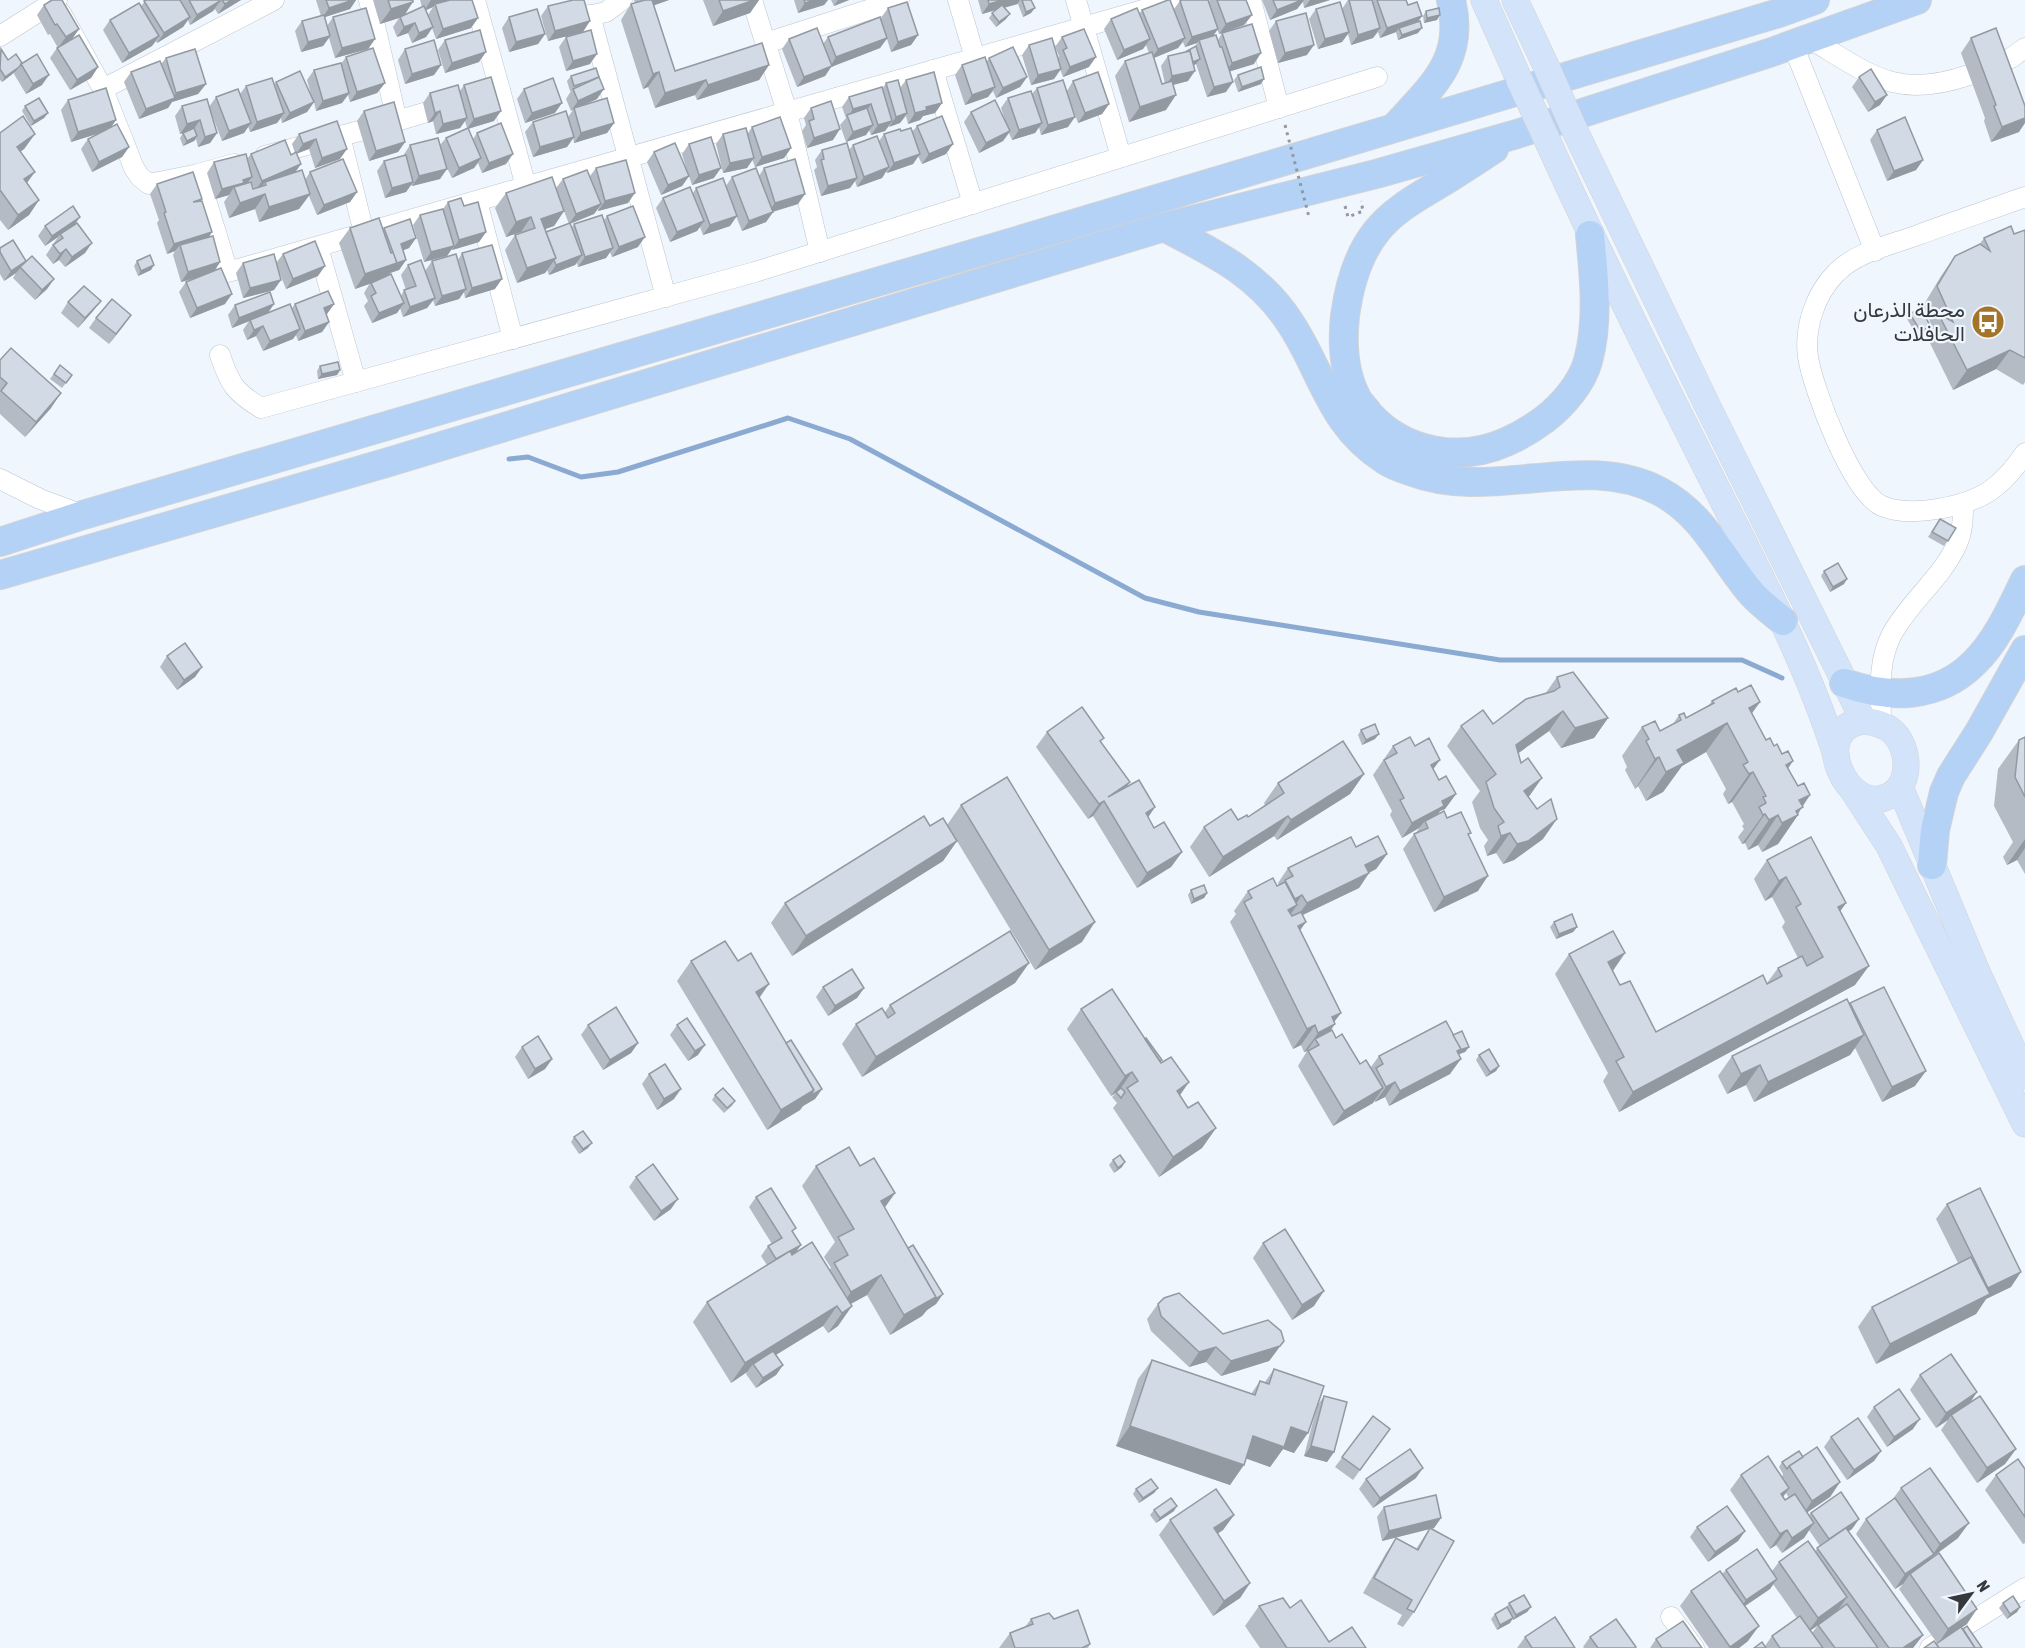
<svg xmlns="http://www.w3.org/2000/svg" width="2025" height="1648" viewBox="0 0 2025 1648" font-family="'Asap Condensed',Vazirmatn,sans-serif">
<style>
.lines{fill:none;stroke-linecap:round;stroke-linejoin:round}
.stream{stroke:#8baad2;stroke-width:5}
.minor-casing{stroke:#bcc5d0;stroke-width:21}
.major-casing{stroke:#d3d3d4;stroke-width:27}
.highway-casing{stroke:#d3d3d4;stroke-width:30}
.path{stroke:#93989e;stroke-width:3;stroke-dasharray:3 4.5;stroke-linecap:butt}
.minor{stroke:#fff;stroke-width:20}
.major{stroke:#d2e3fa;stroke-width:26}
.highway{stroke:#b4d1f6;stroke-width:28}
.major-bridge-casing{stroke:#d3d3d4;stroke-width:27;stroke-linecap:butt}
.path-bridge{stroke:#93989e;stroke-width:3;stroke-dasharray:3 4.5;stroke-linecap:butt}
.major-bridge{stroke:#d2e3fa;stroke-width:26}
.wall{fill:#b4bbc5;fill-rule:evenodd}
.shaded-wall{fill:#9299a0}
.building{fill:#d1dae5;stroke:#9299a0;stroke-width:1.5}
.labels{text-anchor:middle;stroke-width:4.5;stroke-linejoin:round;paint-order:stroke}
.poi-label{font-size:21px;fill:#35383d;stroke:#f0f6fd;text-anchor:end}
</style>
<rect width="100%" height="100%" fill="#f0f6fd"/>
<g class="lines">
<polyline class="stream" points="509,459 528,457 581,477 618,472 788,418 850,439 1145,598 1199,612 1500,660 1742,660 1782,678"/>
<defs>
<g id="minor">
<polyline points="369,0 397,121"/>
<polyline points="752,0 787,112 820,252"/>
<polyline points="958,0 975,58"/>
<polyline points="1076,0 1121,157"/>
<polyline points="1251,0 1279,108"/>
<polyline points="61,13 103,89 274,0"/>
<polyline points="590,15 666,297"/>
<polyline points="579,18 606,12 622,0"/>
<polyline points="0,36 57,0"/>
<path d="M1810,39C1871,75 1896,100 1969,75"/>
<polyline points="766,43 899,0"/>
<polyline points="1793,45 1875,251"/>
<polyline points="1994,66 2011,58 2025,48"/>
<polyline points="933,70 973,204"/>
<polyline points="500,90 526,187"/>
<polyline points="106,97 134,168 140,177 149,184 194,175"/>
<polyline points="340,136 364,233"/>
<polyline points="265,156 397,121 500,90 475,0"/>
<polyline points="234,164 198,174 228,272 1178,0"/>
<path d="M2025,197C1989,210 1953,222 1918,235C1891,245 1856,252 1836,273C1815,294 1804,328 1808,357C1813,389 1852,493 1882,506C1910,518 1967,507 1991,490C2005,480 2015,468 2025,453"/>
<polyline points="479,209 513,339"/>
<polyline points="318,247 356,382"/>
<path d="M220,355C230,385 235,392 261,408L755,272L1377,77"/>
<polyline points="0,479 40,499 83,515"/>
<path d="M1881,725C1881,694 1877,662 1892,634C1910,601 1942,578 1957,544C1963,531 1963,517 1963,503"/>
<polyline points="1671,1617 1694,1648"/>
<polyline points="1930,1648 2025,1588"/>
</g>
<g id="major">
<polyline points="1484,0 1519,79"/>
<polyline points="1515,0 1547,68"/>
<polyline points="1575,131 1709,409 1864,721"/>
<path d="M1549,144C1603,263 1662,380 1721,497C1763,581 1807,664 1836,755"/>
<path d="M1864,721C1875,722 1886,725 1894,733C1909,749 1912,782 1891,795C1847,820 1807,727 1864,721Z"/>
<polyline points="1900,787 1977,972 2025,1076"/>
<polyline points="1852,789 1889,846 2025,1124"/>
</g>
<g id="highway">
<path d="M1395,127C1431,87 1466,60 1451,0"/>
<path d="M1494,149C1477,160 1459,172 1441,183C1418,197 1393,210 1376,232C1357,256 1349,286 1345,316C1342,344 1344,375 1358,400C1361,405 1366,409 1369,414C1403,452 1459,463 1506,442C1520,436 1533,428 1545,419C1563,405 1582,383 1588,361C1599,321 1594,276 1590,235"/>
<path d="M1164,227C1214,253 1259,274 1291,324C1324,375 1330,425 1385,460C1392,465 1401,468 1410,471C1492,503 1581,451 1659,491C1705,515 1720,557 1752,594C1761,604 1772,612 1783,621"/>
<polyline points="0,542 83,515 1030,237 1779,13 1815,0"/>
<polyline points="0,575 389,462 1164,227 1376,174 1517,134 1769,53 1917,0"/>
<path d="M1844,683C1889,699 1938,699 1974,663C1997,641 2011,608 2025,580"/>
<polyline points="1932,865 1935,830 1944,792 1951,776 1979,732 2025,650"/>
</g>
</defs>
<use href="#minor" class="minor-casing"/>
<use href="#major" class="major-casing"/>
<use href="#highway" class="highway-casing"/>
<polyline class="path" points="1345,206 1348,217 1363,211 1361,201"/>
<use href="#minor" class="minor"/>
<use href="#major" class="major"/>
<use href="#highway" class="highway"/>
<defs>
<g id="major-bridge">
<polyline points="1547,68 1575,131"/>
<polyline points="1519,79 1549,144"/>
</g>
</defs>
<use href="#major-bridge" class="major-bridge-casing"/>
<polyline class="path-bridge" points="1285,125 1309,217"/>
<use href="#major-bridge" class="major-bridge"/>
</g>
<g class="wall">
<polygon points="146,0 241,0 218,14 215,9 213,11 190,25 188,20 183,27 157,43 156,41 152,46 122,63 103,30 110,20 141,6"/>
<polygon points="316,0 356,0 350,9 325,17 327,26 333,17 375,39 368,49 335,58 329,38 323,46 301,52 295,31 302,21 321,16"/>
<path d="M373,0H413L405,15L422,7L420,0H472L478,18L471,28L436,39L432,28L426,37L412,43L408,33L397,37L393,27L399,18L380,24ZM433,7L428,15L430,20L426,10Z"/>
<polygon points="634,0 669,0 654,5 675,71 769,65 759,80 697,100 695,95 655,108 648,87 643,89 621,20 631,4 635,3"/>
<polygon points="703,0 759,0 750,13 713,26"/>
<polygon points="794,0 828,0 824,5 798,13"/>
<polygon points="831,0 849,0 834,6"/>
<polygon points="978,0 1031,0 1031,13 1023,17 1018,4 1004,8 1006,19 996,27 989,18 995,10 982,14"/>
<path d="M1210,0H1246L1252,15L1244,25L1219,34L1217,29L1212,36L1218,40L1222,33L1254,64L1230,71L1226,92L1207,97L1196,64L1194,65L1188,81L1173,85L1166,110L1129,122L1115,76L1125,61L1149,53L1146,45L1143,49L1117,60L1104,29L1111,19L1139,14L1142,10L1174,9L1180,1H1209ZM1183,42L1185,47L1197,43L1195,47L1186,52L1168,56L1161,66L1165,84H1162L1154,58L1178,48Z"/>
<polygon points="1262,0 1330,0 1304,8 1303,2 1297,9 1270,20"/>
<polygon points="1348,0 1406,0 1408,5 1422,16 1417,22 1418,33 1398,40 1396,32 1380,38 1378,32 1373,38 1351,45 1348,34 1342,42 1318,49 1309,19 1316,9 1342,9"/>
<polygon points="44,5 79,29 72,39 58,48 50,34 48,35 37,15"/>
<polygon points="548,6 583,32 548,41 541,16"/>
<polygon points="888,8 918,35 911,45 891,52 887,39 880,48 831,67 825,76 797,87 782,49 789,39 823,44 828,37 881,18"/>
<polygon points="1426,11 1437,20 1424,23 1423,16"/>
<polygon points="509,17 545,34 538,44 509,52 502,28"/>
<polygon points="1276,21 1307,55 1278,63 1269,31"/>
<polygon points="566,37 590,64 566,71 559,47"/>
<polygon points="1062,37 1089,67 1063,77 1060,69 1054,79 1031,85 1022,55 1029,45 1058,58 1059,56 1055,47"/>
<polygon points="1971,38 2019,132 1991,142 1984,121 1985,118 1961,53"/>
<polygon points="445,40 479,62 445,73 438,50"/>
<polygon points="57,48 98,67 91,78 70,90 50,58"/>
<polygon points="405,49 441,65 434,75 405,84 398,60"/>
<polygon points="0,50 8,60 22,63 42,85 26,94 14,74 15,72 2,82 0,80"/>
<polygon points="346,57 385,83 377,93 350,102 348,95 342,103 316,111 314,102 307,112 282,123 281,118 277,123 250,132 248,126 244,133 222,141 209,107 216,97 240,94 246,86 275,84 276,82 313,101 307,80 314,70 341,64"/>
<polygon points="166,58 206,84 198,94 172,102 168,108 139,119 124,82 131,72 161,64"/>
<polygon points="989,58 1027,77 1020,87 996,98 993,91 988,97 965,105 955,75 962,65 987,61"/>
<polygon points="1238,75 1261,84 1238,92 1234,80"/>
<polygon points="571,76 597,99 582,106 614,123 607,133 574,143 573,138 567,147 533,157 525,132 533,122 568,117 573,110 571,111 566,99 571,91 570,91 567,81"/>
<polygon points="1859,77 1880,105 1868,112 1852,87"/>
<polygon points="906,80 942,103 935,113 923,116 920,120 908,124 906,116 900,123 889,126 885,131 871,135 869,130 866,135 846,142 840,125 846,118 842,107 849,97 882,89 886,83 900,88"/>
<polygon points="1073,81 1109,104 1102,114 1078,123 1071,104 1068,127 1041,135 1039,127 1035,133 1012,140 1009,133 1003,141 979,153 964,122 971,112 1006,123 1001,108 1008,98 1032,94 1037,88 1067,91"/>
<polygon points="464,85 494,121 468,129 473,139 477,133 506,164 482,173 478,163 474,168 452,178 445,164 440,179 412,186 411,185 406,192 385,198 377,171 384,161 403,156 410,145 440,145 446,138 467,128 465,121 460,128 436,134 433,121 428,123 423,103 430,93 460,91"/>
<polygon points="524,89 555,113 525,123 517,99"/>
<polygon points="68,100 116,120 111,127 129,147 122,157 92,172 81,149 88,139 97,134 71,142 61,110"/>
<polygon points="25,106 48,113 44,118 31,126 22,111"/>
<polygon points="182,106 217,133 210,143 198,147 196,139 194,141 183,146 180,138 183,133 180,134 175,116"/>
<polygon points="811,108 833,140 807,148 802,131 806,125 804,118"/>
<polygon points="364,111 405,142 398,152 369,161 357,121"/>
<path d="M337,121L340,159L315,168L309,149L297,153L296,171L305,180L310,172L357,192L350,202L317,215L309,196L299,209L259,222L255,209L229,218L224,202L229,195L215,199L207,173L214,162L247,159L251,154L291,155L295,153L292,144L299,134ZM250,180L254,188L253,189L249,182Z"/>
<polygon points="917,126 946,154 922,164 918,156 913,164 887,173 886,171 882,178 857,187 855,181 850,188 821,196 814,170 817,167 815,160 822,150 849,150 853,145 879,141 884,134 901,131 912,132"/>
<polygon points="752,127 791,148 784,158 755,167 752,159 747,168 723,173 716,144 723,134 748,133"/>
<polygon points="1877,130 1923,160 1916,170 1887,181 1870,140"/>
<polygon points="0,133 35,134 24,149 20,152 27,183 39,200 29,215 8,230 0,220"/>
<polygon points="689,144 714,178 692,185 689,176 682,186 661,195 647,162 654,152 687,171 682,154"/>
<path d="M596,168L628,203L598,211V209L594,214L570,224L572,227L574,224L604,220L607,216L638,247L612,257L610,252L606,258L578,267L577,263L575,265L549,275L547,270L545,273L517,283L505,250L515,235L521,233V232L506,237L495,208L506,193L556,188L563,179L590,176ZM564,211L569,224L546,232L545,229L554,226Z"/>
<polygon points="764,168 798,204 773,212 766,222 742,231 736,216 730,226 703,235 700,227 697,231 670,242 656,208 663,198 693,193 696,188 726,186 732,177 759,176"/>
<polygon points="157,184 202,199 201,201 212,232 209,237 220,262 215,270 225,304 190,318 179,292 186,282 199,277 181,282 173,255 175,251 167,254 157,223 159,220 150,194"/>
<polygon points="448,202 464,206 486,232 479,242 452,250 451,249 447,256 424,262 413,225 420,215 443,209"/>
<polygon points="75,224 85,253 65,267 59,260 53,264 46,255 58,237 45,246 38,236 45,226"/>
<polygon points="350,228 383,230 384,228 416,238 409,248 403,250 406,260 399,270 390,273 389,274 401,296 404,290 406,290 401,275 408,265 425,271 432,261 458,260 462,253 495,289 465,298 464,292 459,299 435,306 433,300 427,308 403,317 400,308 397,313 372,323 364,306 368,301 364,293 370,283 355,289 339,243"/>
<polygon points="2025,230 2025,382 2023,385 1996,369 1953,390 1925,333 1926,332 1918,337 1907,319 1910,314 1930,325 1931,324 1923,306 1941,276 1955,256 1979,245 1984,238 2014,234"/>
<polygon points="0,248 26,261 54,279 47,289 35,300 13,278 16,273 4,281 0,274"/>
<polygon points="283,254 318,276 286,289 278,269 274,290 243,298 236,273 243,263 276,263"/>
<polygon points="137,261 151,270 138,276 134,266"/>
<polygon points="68,302 93,311 78,328 61,313"/>
<polygon points="274,304 268,313 292,308 295,304 334,304 326,315 329,322 322,332 298,341 296,335 293,339 263,351 256,336 247,340 243,330 249,321 232,328 228,315 235,305"/>
<polygon points="96,318 124,325 109,344 89,328"/>
<polygon points="0,360 51,408 25,437 0,414"/>
<polygon points="60,365 72,375 62,388 50,379"/>
<polygon points="320,366 340,370 337,375 318,379 317,371"/>
<polygon points="1940,519 1956,528 1944,546 1928,537"/>
<polygon points="1824,571 1844,584 1830,592 1821,576"/>
<polygon points="167,656 202,667 195,677 177,690 160,667"/>
<polygon points="1557,677 1608,718 1594,738 1561,748 1549,731 1518,753 1528,798 1543,839 1514,860 1503,864 1496,853 1487,856 1484,846 1488,840 1480,828 1472,802 1480,791 1447,746 1461,726 1493,724 1545,694"/>
<polygon points="1738,692 1760,702 1752,713 1766,740 1774,746 1798,786 1810,795 1802,806 1798,815 1778,844 1762,852 1758,845 1748,850 1745,843 1742,844 1738,837 1744,829 1742,826 1744,824 1732,802 1728,804 1723,794 1726,789 1706,752 1682,766 1663,792 1646,801 1638,786 1635,789 1625,770 1627,767 1622,756 1642,727 1660,731 1673,724 1679,715 1686,718 1708,706 1712,701"/>
<polygon points="1361,730 1375,739 1362,745 1358,735"/>
<polygon points="1047,732 1101,742 1130,782 1126,787 1155,807 1148,817 1154,828 1182,852 1171,867 1137,888 1093,816 1088,819 1036,747"/>
<polygon points="2025,737 2025,874 2017,860 2007,865 2003,857 2013,842 1994,806 1998,769 2019,740"/>
<polygon points="1393,746 1415,746 1433,769 1439,780 1456,794 1445,809 1440,811 1438,814 1447,818 1469,836 1478,891 1434,912 1403,849 1414,834 1416,833 1419,828 1402,838 1390,815 1392,811 1373,775"/>
<polygon points="1364,774 1350,794 1277,840 1274,836 1209,877 1190,847 1204,827 1238,820 1248,817 1265,805 1264,803 1278,783"/>
<polygon points="961,805 1082,942 1035,970 957,841 943,861 792,956 771,923 785,903 930,826 947,825"/>
<polygon points="1356,847 1387,854 1376,869 1369,873 1359,888 1303,915 1300,930 1341,1013 1334,1022 1331,1030 1336,1038 1360,1064 1371,1067 1379,1056 1453,1035 1469,1047 1465,1052 1459,1054 1450,1074 1389,1106 1385,1097 1375,1102 1374,1100 1373,1103 1333,1126 1298,1066 1307,1051 1304,1052 1301,1045 1293,1049 1230,922 1236,914 1234,911 1248,891 1279,885 1278,883 1288,868"/>
<polygon points="1767,860 1846,903 1840,911 1855,985 1619,1112 1603,1081 1608,1073 1555,974 1569,954 1625,953 1613,971 1620,985 1656,1032 1767,983 1778,968 1798,958 1782,927 1785,922 1772,897 1765,901 1754,879"/>
<polygon points="1191,890 1207,893 1204,898 1191,904 1188,895"/>
<polygon points="1554,922 1577,927 1573,932 1556,939 1550,927"/>
<polygon points="691,961 760,998 786,1043 822,1089 815,1099 803,1106 800,1110 767,1130 677,981"/>
<polygon points="1029,963 1015,983 862,1077 842,1044 856,1024 885,1012 890,1005"/>
<polygon points="823,987 864,988 857,998 828,1016 816,997"/>
<polygon points="1850,1003 1915,1086 1882,1102 1855,1048 1850,1055 1754,1102 1746,1085 1727,1094 1718,1076 1732,1056 1849,1005"/>
<polygon points="1081,1009 1161,1062 1189,1082 1180,1095 1188,1108 1216,1128 1202,1148 1159,1177 1113,1108 1117,1103 1112,1097 1115,1094 1111,1096 1067,1029"/>
<polygon points="588,1025 638,1043 631,1053 603,1070 581,1035"/>
<polygon points="677,1025 698,1055 688,1061 670,1035"/>
<polygon points="522,1047 552,1059 545,1069 528,1079 515,1057"/>
<polygon points="1479,1055 1499,1066 1496,1071 1486,1077 1476,1060"/>
<polygon points="649,1074 674,1099 657,1110 642,1084"/>
<polygon points="715,1095 735,1101 732,1106 724,1113 712,1100"/>
<polygon points="574,1137 588,1148 579,1154 571,1142"/>
<polygon points="1113,1160 1122,1167 1114,1173 1109,1165"/>
<polygon points="816,1166 860,1166 895,1193 884,1208 908,1248 943,1294 936,1304 927,1310 922,1316 890,1335 867,1295 850,1304 838,1326 828,1333 823,1326 776,1355 783,1365 776,1375 756,1388 746,1374 747,1372 731,1383 693,1322 707,1302 767,1265 761,1256 768,1246 772,1244 749,1207 756,1197 793,1232 795,1253 829,1270 831,1268 824,1257 835,1242 802,1186"/>
<polygon points="636,1177 671,1209 654,1221 629,1187"/>
<polygon points="1947,1204 2011,1287 1986,1299 1976,1314 1876,1364 1858,1327 1872,1307 1958,1263 1936,1219"/>
<polygon points="1263,1243 1314,1306 1292,1320 1253,1258"/>
<polygon points="1158,1304 1223,1334 1284,1341 1269,1361 1221,1376 1206,1362 1189,1367 1151,1331 1147,1319"/>
<polygon points="1152,1360 1251,1394 1260,1381 1265,1382 1274,1369 1294,1453 1283,1449 1270,1467 1246,1458 1230,1485 1116,1446 1138,1379"/>
<polygon points="1920,1375 1977,1392 1970,1403 2016,1449 2005,1464 1977,1483 1941,1430 1948,1420 1936,1428 1910,1390"/>
<polygon points="1324,1396 1334,1452 1327,1462 1304,1456 1317,1406"/>
<polygon points="1874,1407 1913,1429 1887,1447 1867,1417"/>
<polygon points="1373,1416 1390,1429 1353,1480 1335,1467"/>
<polygon points="1831,1437 1881,1451 1874,1461 1847,1480 1824,1447"/>
<path d="M1803,1457L1840,1482L1830,1497L1807,1512L1809,1515L1811,1513L1859,1519L1852,1529L1848,1532L1923,1635L1913,1648H1754L1765,1646L1772,1636L1797,1618L1773,1584L1770,1589L1745,1606L1748,1641L1739,1648H1709L1680,1606L1691,1591L1722,1574L1726,1570L1772,1571L1779,1562L1815,1551L1820,1546L1809,1530L1804,1538L1782,1553L1776,1545L1770,1549L1730,1490L1741,1475L1782,1477L1783,1474L1779,1467L1782,1462ZM1786,1493L1789,1498L1785,1500L1783,1497ZM1839,1608L1840,1610L1818,1625L1812,1633L1810,1630L1837,1612Z"/>
<polygon points="2025,1469 2025,1543 2023,1544 1985,1490 1996,1475"/>
<polygon points="1416,1478 1373,1508 1359,1489 1366,1479"/>
<polygon points="1158,1488 1154,1493 1139,1503 1133,1494 1136,1489"/>
<polygon points="1901,1488 1958,1538 1930,1559 1967,1624 1937,1643 1899,1589 1903,1584 1895,1589 1856,1534 1866,1519 1892,1500"/>
<polygon points="1384,1507 1441,1518 1434,1528 1432,1529 1414,1612 1403,1627 1397,1624 1402,1615 1363,1593 1386,1553 1396,1538 1416,1549 1429,1529 1382,1541 1377,1517"/>
<polygon points="1154,1510 1174,1511 1156,1523 1150,1515"/>
<polygon points="1234,1515 1223,1530 1217,1534 1250,1583 1240,1598 1213,1616 1159,1535 1170,1520"/>
<polygon points="1697,1527 1745,1531 1738,1541 1708,1562 1690,1537"/>
<polygon points="1509,1603 1531,1607 1527,1612 1513,1620 1512,1619 1510,1623 1497,1630 1491,1619 1495,1614 1506,1608"/>
<polygon points="2003,1603 2020,1607 2017,1612 2007,1619 1999,1608"/>
<polygon points="1259,1606 1290,1608 1329,1642 1366,1648 1260,1648 1245,1626"/>
<polygon points="1031,1619 1054,1619 1090,1644 1088,1648 999,1648 1010,1633 1025,1627"/>
<polygon points="1525,1637 1575,1648 1517,1648"/>
<polygon points="1590,1637 1635,1648 1584,1648 1583,1647"/>
<polygon points="1656,1639 1702,1648 1650,1648"/>
</g>
<g class="shaded-wall">
<polygon points="232,0 241,0 218,14 225,4"/>
<polygon points="353,0 356,0 350,9 322,18 329,8"/>
<polygon points="431,0 456,0 435,4 433,7 424,11"/>
<polygon points="645,0 669,0 638,11"/>
<polygon points="754,0 759,0 750,13 713,26 723,11"/>
<polygon points="815,0 828,0 824,5 798,13 805,3"/>
<polygon points="838,0 849,0 834,6"/>
<polygon points="1003,0 1020,0 1017,4 982,14 989,4"/>
<polygon points="1302,0 1304,0 1297,9 1270,20 1277,10"/>
<polygon points="1310,0 1330,0 1304,8"/>
<polygon points="220,1 213,11 190,25 197,15"/>
<polygon points="413,2 403,17 400,17 399,18 380,24 391,9"/>
<polygon points="1035,8 1031,13 1023,17 1026,12"/>
<polygon points="1010,14 1006,19 996,27 999,22"/>
<polygon points="1252,15 1244,25 1219,34 1226,24"/>
<polygon points="1440,15 1437,20 1424,23 1427,18"/>
<polygon points="1422,16 1415,26 1399,28 1396,32 1380,38 1387,28"/>
<polygon points="190,17 183,27 157,43 164,33"/>
<polygon points="478,18 471,28 436,39 443,29"/>
<polygon points="590,21 583,32 548,41 555,31"/>
<polygon points="415,23 408,33 397,37 404,27"/>
<polygon points="433,27 426,37 412,43 419,33"/>
<polygon points="1380,28 1373,38 1351,45 1358,35"/>
<polygon points="1422,28 1418,33 1398,40 1402,35"/>
<polygon points="79,29 72,39 58,48 66,37"/>
<polygon points="1218,29 1211,39 1199,40 1197,43 1185,47 1192,37"/>
<polygon points="1349,32 1342,42 1318,49 1325,39"/>
<polygon points="545,34 538,44 509,52 516,42"/>
<polygon points="918,35 911,45 891,52 898,42"/>
<polygon points="159,36 152,46 122,63 129,53"/>
<polygon points="330,36 323,46 301,52 308,42"/>
<polygon points="887,38 880,48 831,67 825,76 797,87 804,77 830,67 836,57"/>
<polygon points="1185,38 1178,48 1151,59 1158,49"/>
<polygon points="375,39 368,49 335,58 342,48"/>
<polygon points="1150,39 1143,49 1117,60 1124,50"/>
<polygon points="1314,45 1307,55 1278,63 1285,53"/>
<polygon points="486,52 479,62 445,73 452,63"/>
<polygon points="1261,53 1254,64 1225,73 1232,63"/>
<polygon points="597,54 590,64 566,71 573,61"/>
<polygon points="1096,57 1089,67 1063,77 1070,67"/>
<polygon points="1200,59 1196,64 1190,67 1193,62"/>
<polygon points="441,65 434,75 405,84 412,74"/>
<polygon points="769,65 759,80 697,100 708,85"/>
<polygon points="19,67 15,72 2,82 5,77"/>
<polygon points="98,67 91,78 70,90 77,80"/>
<polygon points="1061,69 1054,79 1031,85 1038,75"/>
<polygon points="1195,71 1188,81 1165,87 1172,76"/>
<polygon points="659,72 648,87 643,89 653,74"/>
<polygon points="49,75 42,85 26,94 33,84"/>
<polygon points="1027,77 1020,87 996,98 1003,88"/>
<polygon points="1264,79 1261,84 1238,92 1242,87"/>
<polygon points="706,80 695,95 655,108 665,93"/>
<polygon points="1233,82 1226,92 1207,97 1214,87"/>
<polygon points="385,83 377,93 350,102 357,92"/>
<polygon points="206,84 198,94 172,102 168,108 139,119 146,109 172,99 176,93"/>
<polygon points="995,87 988,97 965,105 972,95"/>
<polygon points="604,89 597,99 574,109 574,108 571,111 578,101"/>
<polygon points="349,93 342,103 316,111 323,101"/>
<polygon points="1176,95 1166,110 1129,122 1140,107"/>
<polygon points="1887,95 1880,105 1868,112 1875,102"/>
<polygon points="314,102 307,112 282,123 290,113"/>
<polygon points="562,103 555,113 525,123 532,113"/>
<polygon points="942,103 935,113 923,116 920,120 908,124 915,113 926,107"/>
<polygon points="871,104 864,114 848,117 853,109"/>
<polygon points="1109,104 1102,114 1078,123 1085,113"/>
<polygon points="440,111 433,121 428,123 435,113"/>
<polygon points="501,111 494,121 467,129 474,119"/>
<polygon points="48,113 44,118 31,126 34,121"/>
<polygon points="284,113 277,123 250,132 257,122"/>
<polygon points="907,113 900,123 889,127 896,117"/>
<polygon points="1075,117 1068,127 1041,135 1048,125"/>
<polygon points="467,118 460,128 436,134 443,124"/>
<polygon points="2025,118 2025,123 2019,132 1991,142 2002,127"/>
<polygon points="116,120 109,130 71,142 78,132"/>
<polygon points="200,120 193,130 180,134 187,124"/>
<polygon points="892,121 885,131 871,135 878,125"/>
<polygon points="251,123 244,133 222,141 229,131"/>
<polygon points="614,123 607,133 574,143 581,133"/>
<polygon points="1042,123 1035,133 1012,140 1019,130"/>
<polygon points="873,125 866,135 846,142 853,132"/>
<polygon points="840,129 833,140 807,148 814,138"/>
<polygon points="1010,131 1003,141 979,153 986,143"/>
<polygon points="217,133 210,143 198,147 205,137"/>
<polygon points="35,134 24,149 6,162 17,147"/>
<polygon points="197,136 194,141 183,146 187,141"/>
<polygon points="574,137 567,147 533,157 540,147"/>
<polygon points="316,139 309,149 296,154 303,144"/>
<polygon points="405,142 398,152 369,161 376,151"/>
<polygon points="953,144 946,154 922,164 929,154"/>
<polygon points="129,147 122,157 92,172 99,162"/>
<polygon points="791,148 784,158 755,167 762,157"/>
<polygon points="347,149 340,159 315,168 322,158"/>
<polygon points="513,154 506,164 482,173 489,163"/>
<polygon points="920,154 913,164 887,173 894,163"/>
<polygon points="481,158 474,168 452,178 459,168"/>
<polygon points="754,158 747,168 723,173 730,163"/>
<polygon points="1923,160 1916,170 1887,181 1894,171"/>
<polygon points="301,164 294,174 266,185 265,182 260,189 255,191 262,181"/>
<polygon points="889,167 882,178 857,187 864,177"/>
<polygon points="721,168 714,178 692,185 699,175"/>
<polygon points="447,169 440,179 412,186 419,176"/>
<polygon points="35,172 24,187 24,179"/>
<polygon points="689,176 682,186 661,195 668,185"/>
<polygon points="252,177 245,187 234,187 229,195 215,199 222,189 243,180"/>
<polygon points="857,178 850,188 821,196 828,186"/>
<polygon points="413,182 406,192 385,198 392,188"/>
<polygon points="357,192 350,202 317,215 324,205"/>
<polygon points="635,193 628,203 598,211 605,201"/>
<polygon points="265,194 255,209 229,218 240,203"/>
<polygon points="310,194 299,209 259,222 269,207"/>
<polygon points="805,194 798,204 768,213 775,203"/>
<polygon points="39,200 29,215 8,230 18,215"/>
<polygon points="601,204 594,214 569,224 576,214"/>
<polygon points="564,211 554,226 531,234 541,219"/>
<polygon points="773,212 766,222 742,231 749,221"/>
<polygon points="737,216 730,226 703,235 710,225"/>
<polygon points="80,217 73,227 60,234 58,237 45,246 52,236"/>
<polygon points="531,217 521,232 506,237 516,222"/>
<polygon points="704,221 697,231 670,242 677,232"/>
<polygon points="212,232 205,243 180,245 175,251 167,254 174,244"/>
<polygon points="486,232 479,242 452,250 459,240"/>
<polygon points="645,237 638,247 612,257 619,247"/>
<polygon points="416,238 409,248 394,254 401,244"/>
<polygon points="92,243 85,253 65,267 72,257"/>
<polygon points="454,246 447,256 424,262 431,252"/>
<polygon points="613,248 606,258 578,267 585,257"/>
<polygon points="66,249 59,260 53,264 60,254"/>
<polygon points="582,255 575,265 549,275 556,265"/>
<polygon points="556,258 545,273 517,283 527,268"/>
<polygon points="406,260 399,270 390,273 387,278 355,289 365,274"/>
<polygon points="26,261 16,273 4,281 11,271"/>
<polygon points="220,262 213,273 181,282 188,272"/>
<polygon points="154,265 151,270 138,276 141,271"/>
<polygon points="325,266 318,276 286,289 293,279"/>
<polygon points="54,279 47,289 35,300 42,290"/>
<polygon points="502,279 495,289 465,298 472,288"/>
<polygon points="281,280 274,290 243,298 250,288"/>
<polygon points="466,289 459,299 435,306 442,296"/>
<polygon points="232,294 225,304 190,318 197,308"/>
<polygon points="435,298 427,308 403,317 410,307"/>
<polygon points="101,301 93,311 78,328 85,318"/>
<polygon points="404,303 397,313 372,323 379,313"/>
<polygon points="274,304 267,314 232,328 239,318"/>
<polygon points="334,304 327,314 316,318 324,308"/>
<polygon points="131,315 124,325 109,344 116,334"/>
<polygon points="329,322 322,332 298,341 305,331"/>
<polygon points="263,326 256,336 247,340 254,330"/>
<polygon points="1929,327 1926,332 1918,337 1921,332"/>
<polygon points="300,329 293,339 263,351 270,341"/>
<polygon points="2010,350 1996,369 1953,390 1967,370"/>
<polygon points="340,370 337,375 318,379 322,374"/>
<polygon points="61,393 51,408 25,437 36,422"/>
<polygon points="1847,579 1844,584 1830,592 1833,587"/>
<polygon points="202,667 195,677 177,690 184,680"/>
<polygon points="1760,702 1739,731 1749,708"/>
<polygon points="1563,711 1549,731 1502,765 1516,745"/>
<polygon points="1608,718 1594,738 1561,748 1575,728"/>
<polygon points="1727,723 1706,752 1682,766 1663,792 1646,801 1666,772 1677,750"/>
<polygon points="1379,734 1375,739 1362,745 1366,740"/>
<polygon points="1659,757 1638,786 1635,789 1655,759"/>
<polygon points="1440,760 1429,775 1431,765"/>
<polygon points="1793,761 1773,791 1786,765"/>
<polygon points="1753,772 1732,802 1728,804 1749,774"/>
<polygon points="1364,774 1350,794 1277,840 1291,820"/>
<polygon points="1542,778 1528,798 1524,791"/>
<polygon points="1130,782 1119,797 1108,797"/>
<polygon points="1456,794 1445,809 1440,811 1434,821 1425,821 1419,828 1402,838 1412,823 1442,801"/>
<polygon points="1810,795 1797,815 1798,815 1778,844 1762,852 1799,800"/>
<polygon points="1104,801 1093,816 1088,819 1099,804"/>
<polygon points="1155,807 1145,822 1146,813"/>
<polygon points="1765,814 1745,843 1742,844 1763,815"/>
<polygon points="1778,815 1758,845 1748,850 1769,820"/>
<polygon points="1288,816 1274,836 1209,877 1223,857"/>
<polygon points="1557,819 1543,839 1514,860 1503,864 1517,844"/>
<polygon points="1510,833 1496,853 1487,856 1501,836"/>
<polygon points="2025,839 2025,848 2017,860 2007,865"/>
<polygon points="957,841 943,861 792,956 806,936"/>
<polygon points="1182,852 1171,867 1137,888 1147,873"/>
<polygon points="1387,854 1376,869 1354,880 1365,865"/>
<polygon points="1369,873 1359,888 1296,918 1307,903"/>
<polygon points="1488,876 1478,891 1434,912 1444,897"/>
<polygon points="1786,877 1772,897 1765,901 1779,881"/>
<polygon points="1207,893 1204,898 1191,904 1194,899"/>
<polygon points="1302,895 1294,907 1297,905 1283,925 1274,930 1295,899"/>
<polygon points="1846,903 1832,923 1838,907"/>
<polygon points="1095,922 1082,942 1035,970 1049,950"/>
<polygon points="1306,922 1292,942 1298,926"/>
<polygon points="1577,927 1573,932 1556,939 1559,934"/>
<polygon points="1625,953 1611,973 1608,962"/>
<polygon points="1029,963 1015,983 862,1077 876,1057"/>
<polygon points="1869,966 1855,985 1619,1112 1633,1092"/>
<polygon points="769,984 755,1004 756,992"/>
<polygon points="864,988 857,998 828,1016 835,1006"/>
<polygon points="1341,1013 1331,1026 1335,1024 1321,1044 1319,1045 1315,1039 1307,1051 1304,1052 1318,1033 1332,1017"/>
<polygon points="1315,1025 1301,1045 1293,1049 1307,1029"/>
<polygon points="1864,1035 1850,1055 1754,1102 1768,1082"/>
<polygon points="638,1043 631,1053 603,1070 610,1060"/>
<polygon points="705,1045 698,1055 688,1061 695,1051"/>
<polygon points="1469,1047 1465,1052 1457,1055 1461,1059 1450,1074 1389,1106 1400,1091 1453,1053"/>
<polygon points="552,1059 545,1069 528,1079 535,1069"/>
<polygon points="1760,1065 1746,1085 1727,1094 1741,1074"/>
<polygon points="1499,1066 1496,1071 1486,1077 1490,1072"/>
<polygon points="1926,1071 1915,1086 1882,1102 1892,1087"/>
<polygon points="1132,1072 1118,1092 1116,1092 1111,1096 1125,1076"/>
<polygon points="1189,1082 1175,1102 1177,1091"/>
<polygon points="1395,1082 1385,1097 1375,1102 1386,1087"/>
<polygon points="1383,1088 1373,1103 1333,1126 1344,1111"/>
<polygon points="681,1089 674,1099 657,1110 664,1099"/>
<polygon points="822,1089 815,1099 803,1106 800,1110 767,1130 781,1110 814,1090"/>
<polygon points="1216,1128 1202,1148 1159,1177 1173,1157"/>
<polygon points="592,1143 588,1148 579,1154 583,1149"/>
<polygon points="1125,1162 1122,1167 1114,1173 1118,1168"/>
<polygon points="895,1193 881,1213 881,1201"/>
<polygon points="678,1199 671,1209 654,1221 661,1211"/>
<polygon points="801,1245 794,1255 776,1260"/>
<polygon points="2021,1272 2011,1287 1986,1299 1976,1314 1876,1364 1890,1344 1981,1298 1988,1288"/>
<polygon points="881,1275 867,1295 840,1310 839,1309 851,1292"/>
<polygon points="1324,1291 1314,1306 1292,1320 1302,1305"/>
<polygon points="943,1294 936,1304 927,1310 922,1316 890,1335 904,1315 936,1297"/>
<polygon points="837,1306 823,1326 756,1367 753,1364 747,1372 731,1383 745,1363"/>
<polygon points="852,1306 838,1326 828,1333 842,1313"/>
<polygon points="1284,1341 1269,1361 1221,1376 1231,1361"/>
<polygon points="1216,1347 1206,1362 1189,1367 1199,1352"/>
<polygon points="783,1365 776,1375 756,1388 763,1378"/>
<polygon points="1977,1392 1967,1407 1951,1415 1948,1420 1936,1428 1946,1413"/>
<polygon points="1920,1419 1913,1429 1887,1447 1894,1437"/>
<polygon points="1130,1426 1244,1465 1230,1485 1116,1446"/>
<polygon points="1291,1427 1308,1433 1294,1453 1283,1449 1270,1467 1239,1456 1253,1436"/>
<polygon points="1311,1446 1334,1452 1327,1462 1304,1456"/>
<polygon points="2016,1449 2005,1464 1977,1483 1987,1468"/>
<polygon points="1881,1451 1874,1461 1847,1480 1854,1470"/>
<polygon points="1423,1468 1416,1478 1373,1508 1380,1498"/>
<polygon points="1840,1482 1830,1497 1802,1516 1812,1501"/>
<polygon points="1158,1488 1154,1493 1139,1503 1143,1498"/>
<polygon points="1789,1488 1779,1503 1781,1494"/>
<polygon points="1177,1506 1174,1511 1156,1523 1160,1518"/>
<polygon points="1234,1515 1223,1530 1203,1543 1214,1528"/>
<polygon points="1441,1518 1434,1528 1382,1541 1389,1531"/>
<polygon points="1859,1519 1852,1529 1822,1549 1829,1539"/>
<polygon points="1814,1523 1804,1538 1782,1553 1792,1538"/>
<polygon points="1969,1523 1958,1538 1932,1557 1924,1569 1910,1574 1903,1584 1895,1589 1905,1574 1932,1556 1940,1544"/>
<polygon points="1787,1530 1776,1545 1770,1549 1780,1534"/>
<polygon points="1745,1531 1738,1541 1708,1562 1715,1552"/>
<polygon points="1777,1579 1770,1589 1739,1610 1746,1600"/>
<polygon points="1250,1583 1240,1598 1213,1616 1224,1601"/>
<polygon points="1847,1597 1837,1612 1807,1633 1818,1618"/>
<polygon points="1531,1607 1527,1612 1513,1620 1516,1615"/>
<polygon points="2020,1607 2017,1612 2007,1619 2010,1614"/>
<polygon points="1977,1609 1967,1624 1938,1644 1948,1629"/>
<polygon points="1513,1618 1510,1623 1497,1630 1500,1625"/>
<polygon points="1759,1626 1748,1641 1739,1648 1729,1648"/>
<polygon points="1923,1635 1913,1648 1903,1648"/>
</g>
<g class="building">
<polygon points="52,0 62,0 79,29 66,37 57,24 55,25 44,5"/>
<polygon points="146,0 180,0 190,17 164,33 144,1"/>
<polygon points="189,0 219,0 220,1 197,15"/>
<polygon points="222,0 232,0 225,4"/>
<polygon points="326,0 353,0 329,8"/>
<polygon points="388,0 413,0 413,2 391,9"/>
<polygon points="450,0 472,0 478,18 443,29 435,4"/>
<polygon points="573,0 584,0 590,21 555,31 548,6"/>
<polygon points="645,0 652,0 675,71 762,43 769,65 708,85 706,80 665,93 659,72 653,74 631,4"/>
<polygon points="719,0 754,0 723,11"/>
<polygon points="804,0 815,0 805,3"/>
<polygon points="988,0 1003,0 989,4"/>
<polygon points="1022,0 1031,0 1035,8 1026,12"/>
<polygon points="1168,0 1170,0 1185,38 1158,49 1142,10"/>
<polygon points="1182,0 1208,0 1218,29 1192,37 1180,1"/>
<polygon points="1217,0 1246,0 1252,15 1226,24"/>
<polygon points="1273,0 1302,0 1277,10"/>
<polygon points="1349,0 1372,0 1380,28 1358,35"/>
<polygon points="1377,0 1406,0 1408,5 1417,2 1422,16 1387,28"/>
<polygon points="907,2 918,35 898,42 888,8"/>
<polygon points="1340,2 1349,32 1325,39 1316,9"/>
<polygon points="139,3 159,36 129,53 110,20"/>
<polygon points="1002,5 1010,14 999,22 992,13"/>
<polygon points="424,6 433,27 419,33 415,23 404,27 400,17"/>
<polygon points="366,8 375,39 342,48 333,17"/>
<polygon points="1137,8 1150,39 1124,50 1111,19"/>
<polygon points="1439,8 1440,15 1427,18 1426,11"/>
<polygon points="537,9 545,34 516,42 509,17"/>
<polygon points="1306,13 1314,45 1285,53 1276,21"/>
<polygon points="324,15 330,36 308,42 302,21"/>
<polygon points="880,17 887,38 836,57 828,37"/>
<polygon points="1420,21 1422,28 1402,35 1399,28"/>
<polygon points="1252,24 1261,53 1232,63 1222,33"/>
<polygon points="817,28 832,66 804,77 789,39"/>
<polygon points="1996,28 2025,106 2025,118 2002,127 1994,106 1996,105 1971,38"/>
<polygon points="1084,29 1096,57 1070,67 1063,50 1067,48 1062,37"/>
<polygon points="480,30 486,52 452,63 445,40"/>
<polygon points="591,30 597,54 573,61 566,37"/>
<polygon points="79,35 98,67 77,80 57,48"/>
<polygon points="1216,35 1220,47 1222,47 1233,82 1214,87 1199,40"/>
<polygon points="1052,38 1061,69 1038,75 1029,45"/>
<polygon points="434,40 441,65 412,74 405,49"/>
<polygon points="1196,46 1200,59 1193,62 1190,51 1188,52 1187,51"/>
<polygon points="1013,47 1027,77 1003,88 989,58"/>
<polygon points="373,48 385,83 357,92 346,57"/>
<polygon points="1,49 8,60 16,54 22,63 19,67 5,77 0,69"/>
<polygon points="195,49 206,84 176,93 166,58"/>
<polygon points="1190,51 1195,71 1172,76 1168,56"/>
<polygon points="1152,52 1162,84 1172,81 1176,95 1140,107 1125,61"/>
<polygon points="37,54 49,75 33,84 21,64"/>
<polygon points="985,57 995,87 972,95 962,65"/>
<polygon points="160,61 175,98 146,109 131,72"/>
<polygon points="341,63 349,93 323,101 314,70"/>
<polygon points="1261,67 1264,79 1242,87 1238,75"/>
<polygon points="596,68 599,77 589,81 574,86 571,76"/>
<polygon points="1871,69 1887,95 1875,102 1859,77"/>
<polygon points="300,71 314,102 290,113 276,82"/>
<polygon points="934,72 942,103 926,107 927,110 915,113 906,80"/>
<polygon points="1098,72 1109,104 1085,113 1073,81"/>
<polygon points="491,77 501,111 474,119 464,85"/>
<polygon points="599,77 604,89 578,101 573,89"/>
<polygon points="272,78 284,113 257,122 246,86"/>
<polygon points="553,78 562,103 532,113 524,89"/>
<polygon points="898,80 907,113 896,117 886,83"/>
<polygon points="1063,80 1075,117 1048,125 1037,88"/>
<polygon points="458,85 467,118 443,124 440,111 435,113 430,93"/>
<polygon points="882,87 892,121 878,125 871,104 853,109 849,97"/>
<polygon points="106,88 116,120 78,132 68,100"/>
<polygon points="238,89 251,123 229,131 216,97"/>
<polygon points="1031,91 1042,123 1019,130 1008,98"/>
<polygon points="39,98 48,113 34,121 25,106"/>
<polygon points="607,98 614,123 581,133 574,108"/>
<polygon points="207,99 217,133 205,137 200,120 187,124 182,106"/>
<polygon points="995,100 1010,131 986,143 971,112"/>
<polygon points="831,101 840,129 814,138 809,121 814,119 811,108"/>
<polygon points="394,102 405,142 376,151 364,111"/>
<polygon points="867,108 873,125 853,132 847,115"/>
<polygon points="566,111 574,137 540,147 533,122"/>
<polygon points="23,116 35,134 17,147 35,172 24,179 39,200 18,215 0,190 0,133"/>
<polygon points="942,116 953,144 929,154 917,126"/>
<polygon points="780,117 791,148 762,157 752,127"/>
<polygon points="1905,117 1923,160 1894,171 1877,130"/>
<polygon points="337,121 347,149 322,158 316,139 303,144 299,134"/>
<polygon points="501,123 513,154 489,163 477,133"/>
<polygon points="117,124 129,147 99,162 88,139"/>
<polygon points="194,128 197,136 187,141 183,133"/>
<polygon points="468,128 481,158 459,168 446,138"/>
<polygon points="746,128 754,158 730,163 723,134"/>
<polygon points="911,128 920,154 894,163 884,134 900,129 901,131"/>
<polygon points="877,136 889,167 864,177 853,145"/>
<polygon points="711,137 721,168 699,175 689,144"/>
<polygon points="438,138 447,169 419,176 410,145"/>
<polygon points="285,140 291,155 296,152 301,164 262,181 251,154"/>
<polygon points="675,143 689,176 668,185 654,152"/>
<polygon points="847,143 857,178 828,186 821,160 824,159 822,150"/>
<polygon points="246,154 252,177 243,180 244,183 222,189 214,162"/>
<polygon points="406,155 413,182 392,188 384,161"/>
<polygon points="343,159 357,192 324,205 310,172"/>
<polygon points="795,159 805,194 775,203 764,168"/>
<polygon points="626,160 635,193 605,201 596,168"/>
<polygon points="756,168 773,212 749,221 732,177"/>
<polygon points="302,170 310,194 269,207 265,194 240,203 234,187 251,182 253,189 266,185 265,182"/>
<polygon points="587,170 601,204 576,214 563,179"/>
<polygon points="193,172 202,199 193,202 202,201 212,232 174,244 164,213 166,212 157,184"/>
<polygon points="552,177 564,211 541,219 556,258 527,268 515,235 535,228 531,217 516,222 506,193"/>
<polygon points="723,178 737,216 710,225 696,188"/>
<polygon points="690,187 704,221 677,232 663,198"/>
<polygon points="461,198 464,206 478,202 486,232 459,240 448,202"/>
<polygon points="73,206 80,217 52,236 45,226"/>
<polygon points="633,206 645,237 619,247 607,216"/>
<polygon points="443,209 454,246 431,252 420,215"/>
<polygon points="602,215 613,248 585,257 574,224"/>
<polygon points="379,218 391,253 394,252 397,263 365,274 350,228"/>
<polygon points="410,219 416,238 401,244 406,260 397,263 384,228"/>
<polygon points="77,223 92,243 72,257 66,249 60,254 53,245 63,238 60,234"/>
<polygon points="570,223 582,255 556,265 554,260 556,258 546,232"/>
<polygon points="2011,226 2014,234 2025,230 2025,358 2010,350 1967,370 1938,313 1953,322 1937,286 1955,256 1980,244 1990,251 1984,238"/>
<polygon points="213,236 220,262 188,272 180,245"/>
<polygon points="13,240 26,261 11,271 0,252 0,248"/>
<polygon points="315,241 325,266 293,279 283,254"/>
<polygon points="492,245 502,279 472,288 462,253"/>
<polygon points="274,254 281,280 250,288 243,263"/>
<polygon points="456,254 466,289 442,296 432,261"/>
<polygon points="150,255 154,265 141,271 137,261"/>
<polygon points="32,256 54,279 42,290 20,267"/>
<polygon points="421,260 435,298 410,307 404,290 416,286 408,265"/>
<polygon points="221,268 232,294 197,308 186,282"/>
<polygon points="391,274 404,303 379,313 371,296 376,293 371,283"/>
<polygon points="84,286 101,301 85,318 68,302"/>
<polygon points="328,291 334,304 324,308 329,322 305,331 295,304"/>
<polygon points="270,292 274,304 239,318 235,305"/>
<polygon points="112,299 131,315 116,334 96,318"/>
<polygon points="290,304 300,329 270,341 263,326 254,330 250,320"/>
<polygon points="1920,308 1930,325 1921,332 1910,314"/>
<polygon points="11,348 61,393 36,422 1,391 7,383 0,377 0,360"/>
<polygon points="338,362 340,370 322,374 320,366"/>
<polygon points="60,365 72,375 66,383 54,374"/>
<polygon points="1940,519 1956,528 1948,541 1932,532"/>
<polygon points="1838,563 1847,579 1833,587 1824,571"/>
<polygon points="185,643 202,667 184,680 167,656"/>
<polygon points="1573,672 1608,718 1575,728 1563,711 1516,745 1521,763 1528,758 1542,778 1524,791 1537,809 1551,799 1557,819 1528,841 1517,844 1510,833 1501,836 1498,826 1504,822 1494,808 1486,782 1496,774 1461,726 1483,710 1493,724 1526,699 1554,691 1560,687 1557,677"/>
<polygon points="1751,685 1760,702 1749,708 1766,740 1770,738 1774,746 1777,744 1782,754 1788,751 1793,761 1786,765 1798,786 1804,783 1810,795 1799,800 1803,807 1796,811 1798,815 1782,823 1778,815 1769,820 1765,814 1763,815 1759,807 1766,803 1763,797 1766,796 1753,772 1749,774 1743,765 1748,762 1727,723 1677,750 1684,763 1666,772 1659,757 1655,759 1646,741 1649,739 1642,727 1655,721 1660,731 1681,720 1679,715 1684,713 1686,718 1714,703 1712,701 1736,688 1738,692"/>
<polygon points="1082,707 1104,738 1100,741 1130,782 1108,797 1139,780 1155,807 1146,813 1154,828 1164,822 1182,852 1147,873 1104,801 1099,804 1047,732"/>
<polygon points="1375,724 1379,734 1366,740 1361,730"/>
<polygon points="1410,737 1415,746 1429,738 1440,760 1431,765 1439,780 1446,776 1456,794 1442,801 1444,806 1412,823 1400,800 1404,798 1384,760 1397,753 1393,746"/>
<polygon points="2025,737 2025,797 2015,777 2019,740"/>
<polygon points="1343,741 1364,774 1291,820 1288,816 1223,857 1204,827 1231,809 1238,820 1247,815 1248,817 1284,793 1278,783"/>
<polygon points="1007,777 1095,922 1049,950 961,805"/>
<polygon points="1444,811 1447,818 1461,812 1471,833 1468,834 1488,876 1444,897 1414,834 1428,828 1425,821"/>
<polygon points="924,816 930,826 943,818 957,841 806,936 785,903"/>
<polygon points="1378,836 1387,854 1365,865 1369,873 1307,903 1302,895 1295,899 1285,880 1293,876 1288,868 1351,837 1356,847"/>
<polygon points="1811,837 1846,903 1838,907 1869,966 1633,1092 1616,1061 1624,1057 1569,954 1613,931 1625,953 1608,962 1620,985 1630,981 1656,1032 1763,975 1767,984 1782,976 1778,968 1802,956 1807,966 1823,957 1796,907 1801,904 1786,877 1779,881 1767,860"/>
<polygon points="1273,878 1277,886 1285,882 1297,905 1288,910 1292,916 1301,912 1306,922 1298,926 1341,1013 1332,1017 1335,1024 1318,1033 1315,1025 1307,1029 1244,902 1252,898 1248,891"/>
<polygon points="1204,885 1207,893 1194,899 1191,890"/>
<polygon points="1572,914 1577,927 1559,934 1554,922"/>
<polygon points="1010,931 1029,963 876,1057 856,1024 882,1008 888,1018 895,1013 890,1005"/>
<polygon points="725,941 738,961 751,953 769,984 756,992 814,1090 781,1110 691,961"/>
<polygon points="852,969 864,988 835,1006 823,987"/>
<polygon points="1884,987 1926,1071 1892,1087 1850,1003"/>
<polygon points="1112,989 1161,1063 1171,1057 1189,1082 1177,1091 1188,1108 1198,1102 1216,1128 1173,1157 1127,1088 1138,1081 1132,1072 1125,1076 1081,1009"/>
<polygon points="1847,999 1864,1035 1768,1082 1760,1065 1741,1074 1732,1056"/>
<polygon points="616,1007 638,1043 610,1060 588,1025"/>
<polygon points="687,1018 705,1045 695,1051 677,1025"/>
<polygon points="1446,1021 1461,1049 1457,1051 1461,1059 1400,1091 1395,1082 1386,1087 1376,1068 1383,1064 1379,1056"/>
<polygon points="1332,1030 1336,1038 1342,1034 1360,1064 1366,1060 1383,1088 1344,1111 1308,1051 1319,1045 1315,1039"/>
<polygon points="1462,1031 1469,1047 1460,1050 1461,1049 1453,1035"/>
<polygon points="538,1036 552,1059 535,1069 522,1047"/>
<polygon points="1146,1038 1162,1060 1160,1061 1145,1039"/>
<polygon points="791,1040 822,1089 810,1096 814,1090 786,1043"/>
<polygon points="1489,1049 1499,1066 1490,1072 1479,1055"/>
<polygon points="665,1064 681,1089 664,1099 649,1074"/>
<polygon points="723,1088 735,1101 727,1108 715,1095"/>
<polygon points="1121,1088 1125,1092 1121,1098 1116,1092"/>
<polygon points="583,1131 592,1143 583,1149 574,1137"/>
<polygon points="849,1147 860,1166 874,1158 895,1193 881,1201 936,1297 904,1315 881,1275 851,1292 834,1263 848,1255 838,1237 854,1229 816,1166"/>
<polygon points="1120,1155 1125,1162 1118,1168 1113,1160"/>
<polygon points="653,1164 678,1199 661,1211 636,1177"/>
<polygon points="771,1188 796,1228 792,1231 801,1245 776,1259 768,1246 782,1238 756,1197"/>
<polygon points="1980,1188 2021,1272 1988,1288 1947,1204"/>
<polygon points="1285,1229 1324,1291 1302,1305 1263,1243"/>
<polygon points="812,1242 852,1306 842,1313 837,1306 745,1363 707,1302 790,1251 792,1255"/>
<polygon points="913,1245 943,1294 934,1300 936,1297 908,1248"/>
<polygon points="1971,1257 1990,1294 1890,1344 1872,1307"/>
<polygon points="1179,1293 1223,1334 1268,1320 1281,1331 1284,1341 1280,1346 1231,1361 1216,1347 1199,1352 1161,1316 1158,1304 1164,1298"/>
<polygon points="773,1351 783,1365 763,1378 753,1364"/>
<polygon points="1951,1354 1977,1392 1946,1413 1920,1375"/>
<polygon points="1152,1360 1255,1395 1260,1381 1269,1384 1274,1369 1324,1386 1308,1433 1291,1427 1284,1447 1253,1436 1244,1465 1130,1426"/>
<polygon points="1899,1389 1920,1419 1894,1437 1874,1407"/>
<polygon points="1324,1396 1347,1402 1334,1452 1311,1446"/>
<polygon points="1980,1396 2016,1449 1987,1468 1951,1415"/>
<polygon points="1373,1416 1390,1429 1360,1470 1342,1457"/>
<polygon points="1858,1418 1881,1451 1854,1470 1831,1437"/>
<polygon points="1817,1447 1840,1482 1812,1501 1789,1466"/>
<polygon points="1410,1449 1423,1468 1380,1498 1366,1479"/>
<polygon points="1799,1451 1803,1457 1789,1466 1787,1469 1782,1462"/>
<polygon points="1768,1456 1789,1488 1781,1494 1785,1500 1795,1494 1814,1523 1792,1538 1787,1530 1780,1534 1741,1475"/>
<polygon points="2018,1459 2025,1469 2025,1517 1996,1475"/>
<polygon points="1930,1468 1969,1523 1940,1544 1901,1488"/>
<polygon points="1151,1479 1158,1488 1143,1498 1136,1489"/>
<polygon points="1216,1489 1234,1515 1214,1528 1250,1583 1224,1601 1170,1520"/>
<polygon points="1841,1492 1859,1519 1829,1539 1811,1513"/>
<polygon points="1436,1495 1441,1518 1389,1531 1384,1507"/>
<polygon points="1171,1498 1177,1506 1160,1518 1154,1510"/>
<polygon points="1895,1498 1934,1554 1905,1574 1866,1519"/>
<polygon points="1727,1506 1745,1531 1715,1552 1697,1527"/>
<polygon points="1430,1528 1454,1541 1414,1612 1407,1609 1412,1600 1374,1578 1396,1538 1418,1550"/>
<polygon points="1846,1528 1923,1635 1903,1648 1889,1648 1817,1548"/>
<polygon points="1808,1541 1847,1597 1818,1618 1779,1562"/>
<polygon points="1757,1549 1777,1579 1746,1600 1726,1570"/>
<polygon points="1939,1553 1977,1609 1948,1629 1910,1574"/>
<polygon points="1720,1571 1759,1626 1730,1647 1691,1591"/>
<polygon points="1524,1595 1531,1607 1516,1615 1509,1603"/>
<polygon points="2013,1596 2020,1607 2010,1614 2003,1603"/>
<polygon points="1283,1598 1290,1608 1301,1600 1329,1642 1352,1627 1366,1648 1287,1648 1259,1606"/>
<polygon points="1847,1604 1878,1648 1835,1648 1818,1625"/>
<polygon points="1507,1607 1513,1618 1500,1625 1495,1614"/>
<polygon points="1078,1610 1090,1644 1082,1648 1015,1648 1010,1633 1033,1624 1031,1619 1049,1613 1054,1619"/>
<polygon points="1800,1616 1823,1648 1780,1648 1772,1636"/>
<polygon points="1555,1617 1575,1648 1532,1648 1525,1637"/>
<polygon points="1616,1619 1636,1647 1635,1648 1598,1648 1590,1637"/>
<polygon points="1683,1621 1702,1648 1662,1648 1656,1639"/>
<polygon points="1967,1626 1982,1648 1975,1648 1963,1629"/>
<polygon points="1961,1627 1975,1648 1939,1648 1936,1644"/>
<polygon points="1934,1641 1939,1648 1924,1648"/>
<polygon points="1762,1642 1766,1648 1754,1648"/>
</g>
<defs>
<symbol id="bus-disc" viewBox="-11 -11 22 22"><circle r="9.5" fill="#a47529" stroke="#f0f6fd"/><path d="M-5-6H5V4H4V6H2V4H-2V6H-4V4H-5ZM-3.5-4V0h7V-4ZM-3.5 1.2v1.5H-2V1.2ZM2 1.2v1.5H3.5V1.2Z" fill="#fff"/></symbol>
</defs>
<g fill-rule="evenodd">
<use href="#bus-disc" x="1969" y="303" width="38" height="38"/>
</g>
<g class="labels">
<g class="poi-label">
<text x="1965" y="317">محطة الذرعان<tspan x="1965" dy="24">الحافلات</tspan></text>
</g>
</g>
<g transform="translate(1971 1594) rotate(57)" stroke="#f0f6fd" stroke-width="4.5" paint-order="stroke">
<path d="M0-4.5L10 22L0 15L-10 22Z" fill="#35383d"/>
<text y="-9" font-size="16" font-weight="bold" text-anchor="middle" fill="#35383d">N</text>
</g>
</svg>
